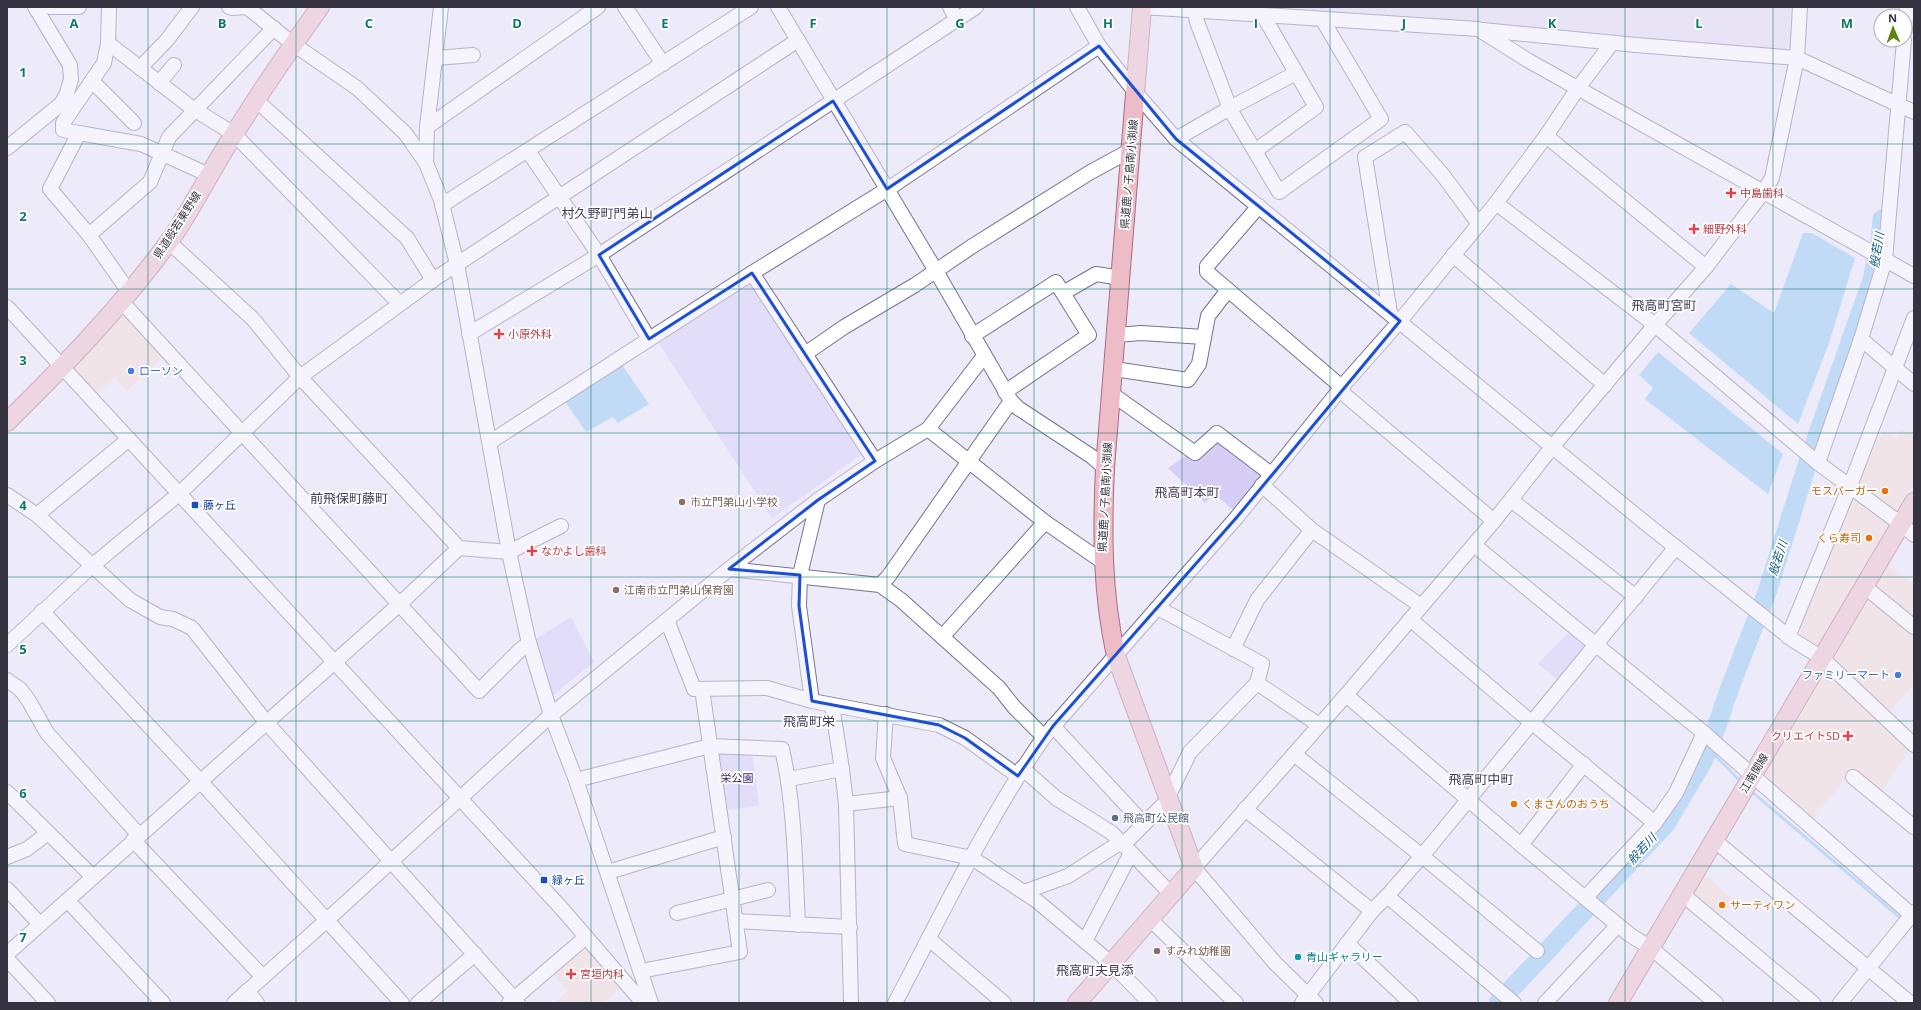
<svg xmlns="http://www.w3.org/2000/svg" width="1921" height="1010" viewBox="0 0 1921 1010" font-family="'Open Sans','Noto Sans JP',sans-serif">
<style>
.commercial{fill:#f5ded2}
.industrial{fill:#e2dcf0}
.green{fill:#d6cef5}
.water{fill:#8dcaf1}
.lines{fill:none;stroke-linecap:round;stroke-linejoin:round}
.stream{stroke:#8dcaf1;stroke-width:3}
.river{stroke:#8dcaf1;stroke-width:19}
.minor-casing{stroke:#787291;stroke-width:16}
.major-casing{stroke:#a66f7f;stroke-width:20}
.minor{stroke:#fff;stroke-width:14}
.major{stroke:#eebcc6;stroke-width:18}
.marked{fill:none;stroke:#1d4ed8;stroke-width:3;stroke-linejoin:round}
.grid{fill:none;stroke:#0f766e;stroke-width:1;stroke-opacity:0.55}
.health-dot{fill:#e0444e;stroke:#fff;stroke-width:1.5}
.shop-dot{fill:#3f7fe0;stroke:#fff;stroke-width:1.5}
.food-dot{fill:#e8710a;stroke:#fff;stroke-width:1.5}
.education-dot{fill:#8d6e63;stroke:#fff;stroke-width:1.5}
.transit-dot{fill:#1a4fb4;stroke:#fff;stroke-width:1.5}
.service-dot{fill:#5c6f8a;stroke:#fff;stroke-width:1.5}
.culture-dot{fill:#0f9aa8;stroke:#fff;stroke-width:1.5}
.labels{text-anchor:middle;stroke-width:3.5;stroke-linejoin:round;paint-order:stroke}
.street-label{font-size:11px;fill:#363341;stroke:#fff}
.health-label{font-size:11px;fill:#be3a42;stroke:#fff;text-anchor:start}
.shop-label{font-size:11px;fill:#366cbe;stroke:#fff;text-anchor:start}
.food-label{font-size:11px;fill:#c56008;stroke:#fff;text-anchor:end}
.education-label{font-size:11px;fill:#785e54;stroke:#fff;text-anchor:start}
.transit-label{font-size:11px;fill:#164399;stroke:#fff;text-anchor:start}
.park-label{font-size:11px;fill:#341d61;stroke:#fff}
.service-label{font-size:11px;fill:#4e5e75;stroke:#fff;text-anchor:start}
.culture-label{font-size:11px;fill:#0d838f;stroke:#fff;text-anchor:start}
.water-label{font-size:12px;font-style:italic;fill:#135b81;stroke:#fff}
.quarter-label{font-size:13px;fill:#443d5a;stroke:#fff}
.grid-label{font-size:13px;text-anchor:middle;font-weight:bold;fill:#0f766e;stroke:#fff;stroke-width:3.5;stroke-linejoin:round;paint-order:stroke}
</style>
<rect width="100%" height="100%" fill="#edeaf9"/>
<g class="commercial">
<polygon points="121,306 165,355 127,391 115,378 96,395 69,366"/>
<polygon points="1902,429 1914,436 1914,485 1897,517 1854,486 1876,435 1882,437 1883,431 1896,438"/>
<polygon points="1851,490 1896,523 1820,653 1792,636"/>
<polygon points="1883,561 1914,585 1914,624 1868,585"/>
<polygon points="1866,592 1914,630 1914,672 1912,675 1914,677 1914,684 1890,711 1826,657"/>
<polygon points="1822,669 1911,748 1880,794 1851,774 1810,821 1756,775"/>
<polygon points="1699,869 1734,900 1717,919 1686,893"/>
<polygon points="585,940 624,985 603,1003 555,1003 568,991 550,971"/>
</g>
<polygon class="industrial" points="1276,7 1792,7 1789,51"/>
<g class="green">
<polygon points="748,280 861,455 772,518 656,339"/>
<polygon points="1217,435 1269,474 1237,513 1214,494 1205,503 1168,468"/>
<polygon points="571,617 594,662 548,699 529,643"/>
<polygon points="1570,631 1590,648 1562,683 1538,664"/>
<polygon points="714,750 752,752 759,805 723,811"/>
</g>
<g class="water">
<polygon points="1803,233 1812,233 1855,258 1829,343 1798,424 1689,333 1731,284 1774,313"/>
<polygon points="1658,352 1783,454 1768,494 1645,399 1653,388 1639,375"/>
<polygon points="620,362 649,404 618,423 613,417 586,432 564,400"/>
</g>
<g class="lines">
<g class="stream">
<polyline points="1709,749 1742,783"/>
<polyline points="1751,791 1903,920"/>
</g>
<polyline class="river" points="1498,1003 1666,824 1701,765 1709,749 1729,690 1767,592 1809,459 1872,280 1880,241 1882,219"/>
<defs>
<g id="minor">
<polyline points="50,7 79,7"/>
<polyline points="109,7 108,43 192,108 234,134 399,303"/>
<polyline points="229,7 232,8 248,7"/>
<polyline points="247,7 293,44 357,88 405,133 426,163 441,200 457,264 509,552 528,639 551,715 576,780 651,1003"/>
<polyline points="625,7 663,64"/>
<polyline points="778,7 936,271 1011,401 1018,408 1091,456 1105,468"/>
<polyline points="950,7 957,20"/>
<polyline points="1077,7 1099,46 1136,93 1176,139 1649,526 1793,640 1822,658 1914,745"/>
<polyline points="1142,7 1478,29 1529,61 1914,276"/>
<polyline points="1195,11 1197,22 1231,111 1279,192 1381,119 1322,19"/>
<polyline points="1483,30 1636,45 1797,58 1914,112"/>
<polyline points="1905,30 1907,7"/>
<polyline points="436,58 473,55"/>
<polyline points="140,68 167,40 192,7"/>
<polyline points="92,81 134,123"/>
<polyline points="159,83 174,65"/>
<polyline points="256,100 407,238 433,280"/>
<polyline points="427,127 598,7"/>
<polyline points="79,133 63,130 63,123 104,63 108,43"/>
<polyline points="1546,136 1706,267"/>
<polyline points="1176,139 1230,108 1296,73"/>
<polyline points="7,148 61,104 67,93 71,79 70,65 35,7"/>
<polyline points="528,151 599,255 649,339"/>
<polyline points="1255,151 1316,107 1263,15"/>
<polyline points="426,163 427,127 441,7"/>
<polyline points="1496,203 1655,325 1818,463 1901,524 1914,535"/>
<polyline points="442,205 751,7"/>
<polyline points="1259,206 1207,266 1207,272 1337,383 1345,395 1494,521"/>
<polyline points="89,235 150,182 169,137 274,28"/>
<polyline points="169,242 253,319 300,377 459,548 509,552 561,526"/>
<polyline points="1453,255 1605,385"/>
<polyline points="129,292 89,235 50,189 79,133 141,144 209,175"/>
<polyline points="1063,293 1096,274 1121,278"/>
<polyline points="121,301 479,691 520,650 529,643"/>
<polyline points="7,307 563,910 643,1003"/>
<polyline points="1390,313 1365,157 1405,132 1442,174 1479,224"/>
<polyline points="469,334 599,255 976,7"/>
<polyline points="1117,335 1141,333 1204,337"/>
<polyline points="972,336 1056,282 1089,335 1005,392"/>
<polyline points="1861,339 1914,384"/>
<polyline points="805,354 844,327 915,285 971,247 1089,173 1131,150"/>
<polyline points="1114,369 1188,380 1199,364 1208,316 1228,290"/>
<polyline points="1112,394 1195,453 1217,433 1271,474"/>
<polyline points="928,429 1045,522 1103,562"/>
<polyline points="490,442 752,273 894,185 1099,46"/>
<polyline points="875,461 928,429 984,356"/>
<polyline points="1818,463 1861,339 1885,260 1904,40"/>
<polyline points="1262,485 1312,530 1421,606"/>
<polyline points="7,495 37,515 130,600 160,617 173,619 192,628 266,722 518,1003"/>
<polyline points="1511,500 1636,597"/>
<polyline points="37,515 129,439"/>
<polyline points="1474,545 1704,733 1914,917"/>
<polyline points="729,569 880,585 901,600 999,688 1014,707 1044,737"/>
<polyline points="880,585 888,577 1011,401"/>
<polyline points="1864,586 1914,627"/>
<polyline points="1158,608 1262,664 1257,683 1319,725"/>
<polyline points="42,611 201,782 402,1003"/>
<polyline points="1410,619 1531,722 1655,823"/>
<polyline points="667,620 694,689 767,688 812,701 939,725 965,738 1018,776"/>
<polyline points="942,637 1045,522"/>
<polyline points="1788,637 1850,486 1914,318"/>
<polyline points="7,645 93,565 180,493 300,377 433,280 798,40"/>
<polyline points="1233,649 1257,600 1312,530"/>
<polyline points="7,680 20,689 29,701 47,733 139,835"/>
<polyline points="1346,695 1521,845 1630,935 1651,948 1716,1003"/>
<polyline points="812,701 799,606 800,575 818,500"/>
<polyline points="832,705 842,769 846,804 851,1003"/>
<polyline points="886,714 883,758 900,798 905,844 972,858 1037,901 1112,964 1150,1003"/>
<polyline points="1053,726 1144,824"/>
<polyline points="1294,754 1422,856 1537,951"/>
<polyline points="1022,768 1056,798 1112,833 1171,894"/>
<polyline points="1853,777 1914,827"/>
<polyline points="789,779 842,769"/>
<path d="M576,780L710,746L782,749C795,807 795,865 798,925"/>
<polyline points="7,792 92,876"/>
<polyline points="1167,799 1190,752 1257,683"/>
<polyline points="846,804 900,798"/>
<polyline points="1245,809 1372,911"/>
<polyline points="133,840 263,977"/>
<polyline points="1714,840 1910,1003"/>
<polyline points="1123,845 1168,800"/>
<polyline points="1521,845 1584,764"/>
<polyline points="7,857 27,849 48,833"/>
<polyline points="608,872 724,837"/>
<polyline points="7,889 39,923"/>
<polyline points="1024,892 1068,876 1121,842"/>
<polyline points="1682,894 1813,1003"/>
<polyline points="1387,896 1514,1003"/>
<polyline points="1585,898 1655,823 1676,793 1704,733"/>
<polyline points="68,901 163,1003"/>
<polyline points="677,913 768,890"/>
<polyline points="1150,919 1236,1003"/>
<polyline points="736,921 850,927"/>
<polyline points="929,939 1004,1003"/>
<polyline points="1085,941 1131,853"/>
<polyline points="1347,943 1411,1003"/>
<polyline points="7,954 403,601 459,548"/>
<polyline points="7,959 48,1003"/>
<polyline points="641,971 740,952 702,689"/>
<polyline points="247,991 257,1003"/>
<polyline points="234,1003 327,920 551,715 729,569 818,500 875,461 752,273"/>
<polyline points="418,1003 475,954"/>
<polyline points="509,1003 586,937"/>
<path d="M895,1003C942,914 986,821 1044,737L1237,517L1346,382L1400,321L1496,203L1546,136L1578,88L1612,43"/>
<polyline points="1302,1003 1372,911 1387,896 1422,856 1676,547"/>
<polyline points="1316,1003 1275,963 1194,868 1346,695 1494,521 1553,446 1655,325 1706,267 1764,191 1772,178 1797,58 1800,7"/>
<polyline points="1545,1003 1618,925"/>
<polyline points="1840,1003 1914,912"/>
</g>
<g id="major">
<path d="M7,422C64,366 121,307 168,243C192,210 209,173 231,139C259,94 289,50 320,7"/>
<path d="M1077,1003L1194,868L1116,656C1102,592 1102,533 1105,468L1142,7"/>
<polyline points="1618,1003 1914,502"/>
</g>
</defs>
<use href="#minor" class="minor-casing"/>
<use href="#major" class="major-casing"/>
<use href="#minor" class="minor"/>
<use href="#major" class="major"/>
</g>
<path d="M0 0H1921V1010H0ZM1099,46L1176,139L1400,321L1237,517L1053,726L1018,776L965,738L939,725L812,701L799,606L800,575L729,569L818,500L875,461L752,273L649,339L599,255L833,101L887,189Z" fill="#edeaf9" fill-opacity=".55" fill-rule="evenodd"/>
<path class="marked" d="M1099,46L1176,139L1400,321L1237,517L1053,726L1018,776L965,738L939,725L812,701L799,606L800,575L729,569L818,500L875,461L752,273L649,339L599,255L833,101L887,189Z"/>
<path class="grid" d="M148,7V1003M296,7V1003M443,7V1003M591,7V1003M739,7V1003M887,7V1003M1034,7V1003M1182,7V1003M1330,7V1003M1478,7V1003M1625,7V1003M1773,7V1003M7,144H1914M7,289H1914M7,433H1914M7,577H1914M7,721H1914M7,866H1914"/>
<g class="health-dot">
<path d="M1729 187h4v4h4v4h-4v4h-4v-4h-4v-4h4z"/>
<path d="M1692 223h4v4h4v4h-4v4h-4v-4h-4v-4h4z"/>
<path d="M497 328h4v4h4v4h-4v4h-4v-4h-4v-4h4z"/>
<path d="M530 545h4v4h4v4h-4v4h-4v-4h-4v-4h4z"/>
<path d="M1846 730h4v4h4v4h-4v4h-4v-4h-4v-4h4z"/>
<path d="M569 968h4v4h4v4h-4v4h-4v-4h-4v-4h4z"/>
</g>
<g class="shop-dot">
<circle cx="131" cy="371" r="4"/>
<circle cx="1898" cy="675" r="4"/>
</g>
<g class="food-dot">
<circle cx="1885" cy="491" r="4"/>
<circle cx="1869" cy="538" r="4"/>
<circle cx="1514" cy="804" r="4"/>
<circle cx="1722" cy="905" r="4"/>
</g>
<g class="education-dot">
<circle cx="682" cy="502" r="4"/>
<circle cx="616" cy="590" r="4"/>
<circle cx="1157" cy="951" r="4"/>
</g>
<g class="transit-dot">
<rect x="191" y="501" width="8" height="8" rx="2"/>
<rect x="540" y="876" width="8" height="8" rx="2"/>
</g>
<circle class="service-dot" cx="1115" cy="818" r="4"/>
<circle class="culture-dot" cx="1298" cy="957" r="4"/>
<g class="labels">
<g class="street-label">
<text transform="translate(1129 174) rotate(-85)" y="4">県道鹿ノ子島南小渕線</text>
<text transform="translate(177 225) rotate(-57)" y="4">県道般若東野線</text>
<text transform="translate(1105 497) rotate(-87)" y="4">県道鹿ノ子島南小渕線</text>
<text transform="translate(1754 773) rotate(-59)" y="4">江南関線</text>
</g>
<g class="health-label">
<text x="1740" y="197">中島歯科</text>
<text x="1703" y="233">細野外科</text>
<text x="508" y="338">小原外科</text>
<text x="541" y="555">なかよし歯科</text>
<text x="1840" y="740" text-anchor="end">クリエイトSD</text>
<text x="580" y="978">宮垣内科</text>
</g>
<g class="shop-label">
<text x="139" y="375">ローソン</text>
<text x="1890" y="679" text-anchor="end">ファミリーマート</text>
</g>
<g class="food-label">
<text x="1877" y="495">モスバーガー</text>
<text x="1861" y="542">くら寿司</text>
<text x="1522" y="808" text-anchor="start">くまさんのおうち</text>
<text x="1730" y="909" text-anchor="start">サーティワン</text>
</g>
<g class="education-label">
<text x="690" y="506">市立門弟山小学校</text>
<text x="624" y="594">江南市立門弟山保育園</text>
<text x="1165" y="955">すみれ幼稚園</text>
</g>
<g class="transit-label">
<text x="203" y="509">藤ヶ丘</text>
<text x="552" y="884">緑ヶ丘</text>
</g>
<g class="park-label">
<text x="737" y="782">栄公園</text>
</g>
<g class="service-label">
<text x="1123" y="822">飛高町公民館</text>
</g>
<g class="culture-label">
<text x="1306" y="961">青山ギャラリー</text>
</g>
<g class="water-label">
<text transform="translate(1877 250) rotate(-81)" y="4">般若川</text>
<text transform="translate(1778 558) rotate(-72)" y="4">般若川</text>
<text transform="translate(1642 849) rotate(-47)" y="4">般若川</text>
</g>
<g class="quarter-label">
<text x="607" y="218">村久野町門弟山</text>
<text x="1664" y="310">飛高町宮町</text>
<text x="1187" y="497">飛高町本町</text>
<text x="349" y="503">前飛保町藤町</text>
<text x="809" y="726">飛高町栄</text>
<text x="1481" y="784">飛高町中町</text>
<text x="1095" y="975">飛高町夫見添</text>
</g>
</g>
<g class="grid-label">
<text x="74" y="28">A</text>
<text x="222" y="28">B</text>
<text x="369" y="28">C</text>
<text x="517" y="28">D</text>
<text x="665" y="28">E</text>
<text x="813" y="28">F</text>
<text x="960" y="28">G</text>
<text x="1108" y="28">H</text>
<text x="1256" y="28">I</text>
<text x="1404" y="28">J</text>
<text x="1552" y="28">K</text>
<text x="1699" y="28">L</text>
<text x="1847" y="28">M</text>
<text x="23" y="77">1</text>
<text x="23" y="221">2</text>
<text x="23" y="365">3</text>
<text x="23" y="510">4</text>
<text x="23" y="654">5</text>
<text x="23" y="798">6</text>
<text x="23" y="942">7</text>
</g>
<rect width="1921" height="1010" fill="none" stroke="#363341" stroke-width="16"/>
<g transform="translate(1893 28) rotate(358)"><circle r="19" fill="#ffffff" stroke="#afadb3"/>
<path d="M0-3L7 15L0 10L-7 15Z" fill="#5e860f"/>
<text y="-6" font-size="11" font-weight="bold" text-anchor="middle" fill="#363341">N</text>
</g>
</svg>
